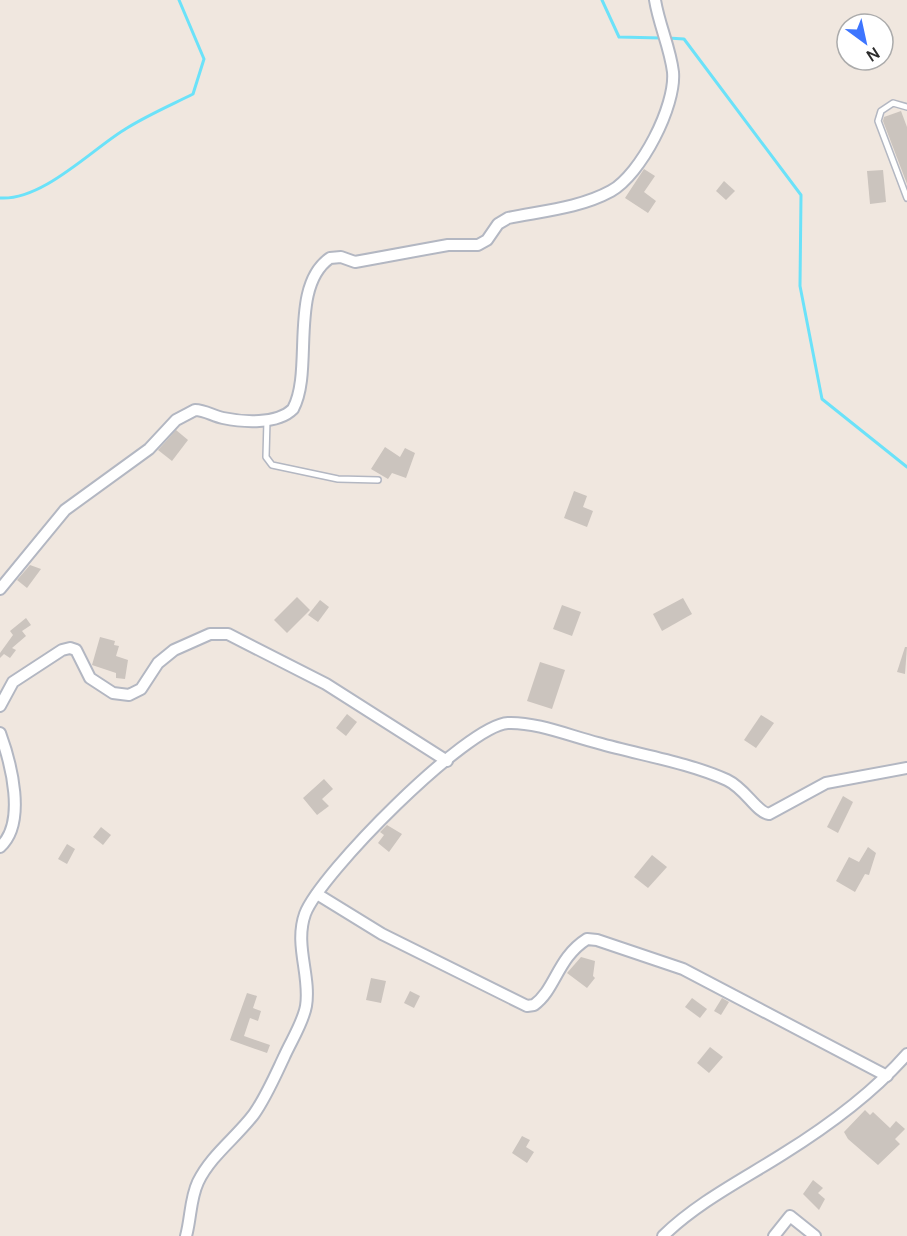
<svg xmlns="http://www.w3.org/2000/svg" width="907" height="1236" viewBox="0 0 907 1236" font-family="Manrope,sans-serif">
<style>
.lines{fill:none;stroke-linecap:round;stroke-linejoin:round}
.stream{stroke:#6be2f9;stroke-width:3}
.building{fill:#cbc4be}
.lane-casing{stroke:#b3b7c2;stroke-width:8}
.street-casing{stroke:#b3b7c2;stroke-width:14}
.lane{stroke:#fff;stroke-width:5}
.street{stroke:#fff;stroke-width:10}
</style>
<rect width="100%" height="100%" fill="#f0e7df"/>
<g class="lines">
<g class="stream">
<polyline points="602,0 619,37 661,38"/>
<polyline points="668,38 684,39 801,195 800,286 822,399 907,467"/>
<path d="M0,198C43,201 93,148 127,128C148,115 171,105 193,94L204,59L179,0"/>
</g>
</g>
<g class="building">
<polygon points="901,111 907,127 907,184 883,121 884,117"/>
<polygon points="644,169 655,176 644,192 656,201 648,213 625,198"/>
<polygon points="883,170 886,202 870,204 867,171"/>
<polygon points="724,181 735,191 726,200 716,191"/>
<polygon points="176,430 188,440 172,461 158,450"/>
<polygon points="385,447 400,457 405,448 415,453 406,478 392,473 388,479 371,469"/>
<polygon points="574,491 587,496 583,507 593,511 587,527 564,518"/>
<polygon points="30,565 41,569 27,588 17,580"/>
<polygon points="297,597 310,610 287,633 274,620"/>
<polygon points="683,598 692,614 662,631 653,614"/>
<polygon points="320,600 329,607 318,622 308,615"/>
<polygon points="562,605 581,612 572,636 553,629"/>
<polygon points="26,618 31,625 22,631 26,636 12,648 16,650 10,658 4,654 0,658 0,653 13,635 10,631"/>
<polygon points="100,637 115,641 114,645 119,646 116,656 128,660 125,679 116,678 116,673 92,665"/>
<polygon points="905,647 907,647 905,674 897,672"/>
<polygon points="540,662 565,670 552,709 527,701"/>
<polygon points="347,714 357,722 346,736 336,728"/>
<polygon points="761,715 774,723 756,748 744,740"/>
<polygon points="324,779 333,789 322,799 329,806 317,815 303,798"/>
<polygon points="843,796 853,802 838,833 827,827"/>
<polygon points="387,825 402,834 389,852 378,843 384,835 380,832"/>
<polygon points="101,827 111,835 103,845 93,837"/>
<polygon points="67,844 75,849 67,864 58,859"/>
<polygon points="868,847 876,853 869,875 865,874 855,892 836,881 849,857 859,862"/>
<polygon points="652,855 667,867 648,888 634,877"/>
<polygon points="581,957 595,961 593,976 595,978 587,988 567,973"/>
<polygon points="371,978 386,981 381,1003 366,1000"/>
<polygon points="410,991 420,996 414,1008 404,1003"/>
<polygon points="247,993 257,996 253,1008 261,1011 258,1021 250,1018 244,1036 270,1045 267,1053 230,1040"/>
<polygon points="692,998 707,1009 700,1018 685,1007"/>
<polygon points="722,998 729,1002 721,1015 714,1011"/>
<polygon points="710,1047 723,1057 709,1073 697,1063"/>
<polygon points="865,1110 870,1115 873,1112 890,1128 896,1121 905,1129 895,1139 900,1144 878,1165 848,1139 844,1132"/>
<polygon points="522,1136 530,1140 526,1147 534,1152 527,1163 512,1153"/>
<polygon points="813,1180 823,1188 818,1193 825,1199 819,1210 803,1194"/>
</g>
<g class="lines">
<defs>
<g id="lane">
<polyline points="907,107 893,103 881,111 878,121 907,198"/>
<polyline points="267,420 266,457 272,465 338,479 378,480"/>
</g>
<g id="street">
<path d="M0,589L65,510L149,449L176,420L195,410C205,410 213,416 223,418C242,422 277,425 293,409C314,371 288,287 330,258L341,257L355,262L448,245H478L487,240L498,224L508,218C542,211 580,208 611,191C641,174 676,106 673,72C670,47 659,25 655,0"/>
<polyline points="0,706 13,682 62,650 70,648 76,650 90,678 113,693 129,695 141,689 158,663 174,650 210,634 228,634 326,684 447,761"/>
<path d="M0,733C11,763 27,823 0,847"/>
<path d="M317,894L382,934L527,1006L534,1005C556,989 557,958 587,939L597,940L683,969L887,1076"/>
<path d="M186,1236C191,1218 190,1199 198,1182C211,1155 237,1137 254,1114C266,1097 275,1076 284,1057C291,1041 303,1023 306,1006C311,976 294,945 305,914C320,874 467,725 508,723C537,722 570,736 598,743C640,755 687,762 727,780C746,789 756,812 769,814L826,783L907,768"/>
<path d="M663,1236C698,1202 742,1180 783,1154C828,1126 872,1094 907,1054"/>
<polyline points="774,1236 790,1216 815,1236"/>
</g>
</defs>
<use href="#lane" class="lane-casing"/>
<use href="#street" class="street-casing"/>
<use href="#lane" class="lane"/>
<use href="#street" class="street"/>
</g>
<g transform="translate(865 42) rotate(147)"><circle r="28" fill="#ffffff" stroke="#ababab" stroke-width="1.5"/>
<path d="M0-4.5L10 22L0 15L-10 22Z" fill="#3d75ff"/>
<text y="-9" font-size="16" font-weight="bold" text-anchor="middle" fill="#2d2d2d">N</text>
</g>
</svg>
